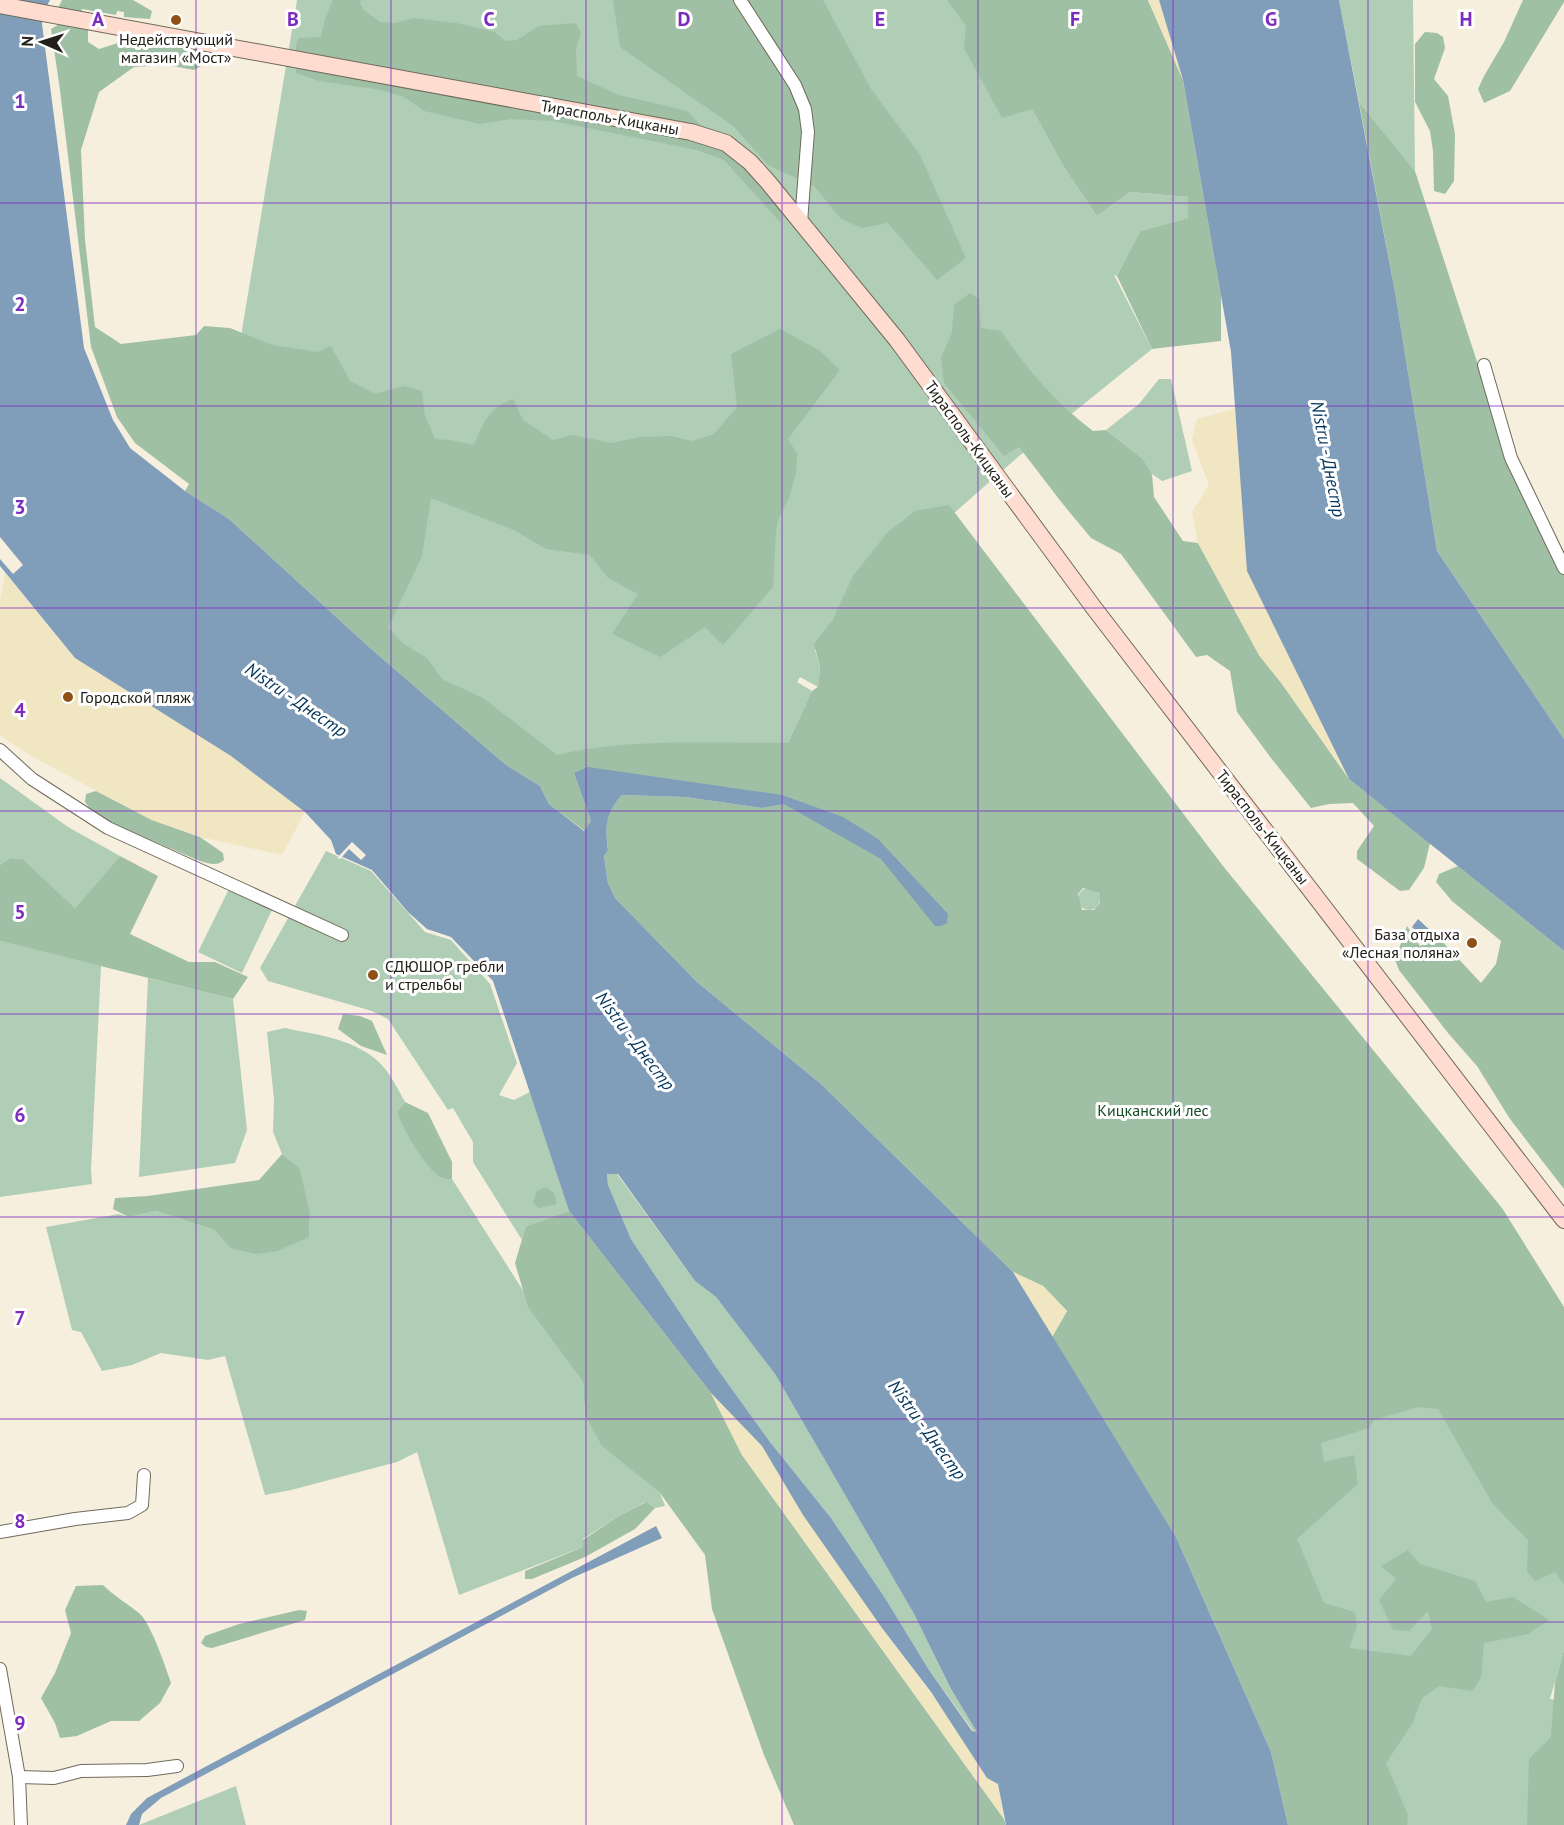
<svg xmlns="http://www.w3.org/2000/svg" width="1564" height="1825" viewBox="0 0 1564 1825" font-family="'PT Sans',sans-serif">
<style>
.green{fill:#b0cdb5}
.forest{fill:#9fc0a4;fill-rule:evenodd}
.sand{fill:#f0e6c1}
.water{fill:#809db9;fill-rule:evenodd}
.pier{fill:#f6efde}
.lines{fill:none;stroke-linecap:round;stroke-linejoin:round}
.street-casing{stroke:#706a5b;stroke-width:14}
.secondary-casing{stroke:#706a5b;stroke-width:18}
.street{stroke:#fff;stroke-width:12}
.secondary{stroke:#fedcd0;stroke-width:16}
.grid{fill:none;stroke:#7b2cbf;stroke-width:1.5;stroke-opacity:0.55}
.poi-dot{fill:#8e5014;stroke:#fff;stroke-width:2}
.labels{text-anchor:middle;stroke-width:6;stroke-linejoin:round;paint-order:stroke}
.poi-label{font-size:16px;fill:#23201a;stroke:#fff;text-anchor:start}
.street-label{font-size:16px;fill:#23201a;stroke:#fff}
.park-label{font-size:16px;fill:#184c27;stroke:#fff}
.water-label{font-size:18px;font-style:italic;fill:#06375d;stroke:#fff}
.grid-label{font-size:20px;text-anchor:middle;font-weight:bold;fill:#7b2cbf;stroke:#fff;stroke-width:6;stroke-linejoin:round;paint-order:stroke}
</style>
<rect width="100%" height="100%" fill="#f6efde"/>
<g class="green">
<polygon points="297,0 957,0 1032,109 1065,169 1097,216 1130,192 1188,197 1188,218 1140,231 1117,276 1114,275 1152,349 1018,457 833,619 815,650 820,667 818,687 800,677 797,682 812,691 788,743 761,744 782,795 574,773 370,648 246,366 242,330"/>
<polygon points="1339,0 1413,0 1415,171 1359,102"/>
<polygon points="1159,379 1171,379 1192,471 1162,481 1152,474 1143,459 1106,430 1139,404"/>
<polygon points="0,778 68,827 120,856 75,908 23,859 10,858 0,865"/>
<polygon points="326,851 371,871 425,932 451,940 490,984 517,1063 499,1095 514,1100 530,1092 569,1211 526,1226 522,1240 473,1162 473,1142 453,1108 448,1110 388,1019 372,1011 268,981 260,968"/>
<circle cx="1089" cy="899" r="11"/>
<polygon points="229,889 272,910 242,973 198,952"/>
<polygon points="0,941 101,966 91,1170 92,1184 0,1197"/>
<polygon points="148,978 233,999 247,1130 235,1163 139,1177"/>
<path d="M285,1028C322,1036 366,1040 389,1074C395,1083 400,1093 405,1102L397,1112L428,1165L442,1178L452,1179L524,1292L529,1307L583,1382L585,1416L602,1445L660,1493L665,1506L655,1508L645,1502L620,1515L583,1539V1547L459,1595L417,1452L397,1462L291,1490L265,1495L225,1356L208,1360L161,1353L132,1365L102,1371L81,1332L72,1330L46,1227L119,1214L129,1217L156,1211L214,1230L230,1248L309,1237L310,1212L300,1168L282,1154L273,1132L274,1099L267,1032Z"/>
<polygon points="607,1174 617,1174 695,1281 716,1297 775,1374 914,1614 951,1689 978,1733 973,1731 929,1670 885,1598 831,1518 770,1442 716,1367 631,1239 608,1185"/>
<polygon points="1435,1395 1564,1531 1564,1650 1550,1699 1564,1701 1564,1825 1378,1825 1294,1542 1275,1442"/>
<polygon points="236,1786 246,1825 139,1825"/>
</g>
<g class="forest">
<polygon points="62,0 133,0 152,11 150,19 124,17 124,12 117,11 116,15 82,9 81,14 57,10"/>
<polygon points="333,0 361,0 360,3 364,10 380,22 395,23 414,18 456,23 495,32 505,41 517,40 539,26 576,23 581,33 576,49 577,76 619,95 687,111 726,152 756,177 781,208 780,222 724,160 697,150 553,121 511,119 480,124 424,111 404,97 381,90 319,81 296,73 296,45 299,38 321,37 325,19"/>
<polygon points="613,0 823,0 871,89 920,155 966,258 937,280 888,223 862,228 841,219 815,187 768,165 733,126 620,47"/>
<polygon points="947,0 1148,0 1183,80 1221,295 1221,341 1152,349 1117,276 1140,231 1188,218 1188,197 1130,192 1097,216 1065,169 1032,109 1002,118 964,48 966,26"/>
<polygon points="1523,0 1564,0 1564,2 1510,91 1484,103 1478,89 1484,76 1504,42"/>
<path d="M61,23L88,30V42L99,49L118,43L139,46L149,40L201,48L208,62L194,70L167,65L134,67L99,92L81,150L85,240L95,327L121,344L196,335L204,326L230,328L272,345L318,352L331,346L350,381L375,394L404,386L422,391L425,416L435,439L451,440L474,445C484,421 488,409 513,399L523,420L553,440L573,435L611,443L640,437L671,436L692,441L714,434L737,407L731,354L780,329L819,350L840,370L788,439L797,454L796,473L789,498L778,520L776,532L773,587L723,645L705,627L660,657L612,634L638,594L608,578L590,555L546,549L514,530L431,498L422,556L388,628L404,644L427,658L442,679L483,698L557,755C627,738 715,743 788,743L812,691L818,687L820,667L814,644L833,619L853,576L887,533L915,511L949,505L1223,866L1502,1208L1564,1307V1584L1555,1572L1535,1581L1527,1572L1528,1540L1493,1504L1438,1409L1418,1407L1374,1420L1369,1428L1321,1443L1324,1462L1354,1455L1358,1484L1297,1539L1324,1603L1355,1612L1357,1627L1349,1648L1411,1656L1432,1629L1428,1611L1409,1631L1393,1630L1379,1600L1396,1579L1381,1566L1408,1550L1420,1564L1475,1581L1486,1602L1513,1597L1549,1620L1528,1634L1484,1643L1481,1678L1472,1691L1439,1686L1422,1698L1412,1724L1386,1763L1408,1815L1407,1825H1288L1271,1752L1176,1537L1052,1337L1067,1311L1043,1286L1013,1272L821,1084L697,982L615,898L608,883L604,856L608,849C605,824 604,815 622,795L685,797L762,808L783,804L574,773L591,821L585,831L549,804L540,786L506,765L370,648L229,519L185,491L189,484L135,443L117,417L91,347L60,90L51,29ZM1083,888L1099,893L1100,903L1094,910H1082L1078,894Z"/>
<polygon points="1425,32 1437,33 1443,37 1445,48 1434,79 1448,96 1455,134 1454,181 1445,194 1434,191 1433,151 1430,131 1415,102 1415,44"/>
<polygon points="1359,102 1415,171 1506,451 1564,574 1564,739 1437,551 1395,292"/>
<path d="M970,293L979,299L981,328L1001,331C1027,370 1056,403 1093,431L1106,430L1143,459L1152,474L1154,497L1183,541L1198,543L1259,655L1282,684L1349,779L1430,843L1424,868L1409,890L1400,891L1357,859V851L1374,826L1353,803L1329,804L1311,808L1271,758L1237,712L1230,671L1207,655L1196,657L1121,554L1091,538L1062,503L1019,447L1004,456L944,383L941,358L952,332L954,305Z"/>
<path d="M96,791L152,820L200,837L223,853L224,860C217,867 208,863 200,861L96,817L85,802L86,794Z"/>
<polygon points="120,856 158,876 130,934 189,962 215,962 248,977 233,999 0,941 0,865 10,858 23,859 75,908"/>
<polygon points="1458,866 1564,951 1564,1189 1510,1119 1477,1066 1448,1033 1399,970 1395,960 1407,926 1420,946 1439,938 1481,983 1496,964 1501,941 1452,901 1436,882 1439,874"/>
<polygon points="343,1014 360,1016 372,1021 387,1055 361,1046 338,1029"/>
<path d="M405,1102L428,1113L452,1162V1179C448,1179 445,1179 442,1178C426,1170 403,1129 397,1112Z"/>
<polygon points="282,1154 300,1168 310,1212 309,1237 277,1251 256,1254 230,1248 214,1230 156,1211 129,1217 113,1209 115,1198 148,1196 259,1180"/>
<polygon points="546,1187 554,1193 557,1204 539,1208 533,1203 537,1191"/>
<polygon points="569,1211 711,1393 742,1455 1004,1819 1006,1825 794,1825 764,1755 712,1609 705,1555 660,1493 602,1446 585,1416 583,1382 528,1307 515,1263 526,1226"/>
<polygon points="646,1502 655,1508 635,1529 585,1557 532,1579 525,1579 525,1571 583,1547 583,1540 620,1515"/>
<path d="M103,1585C114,1596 128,1604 140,1614C151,1624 166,1668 171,1683L160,1703L139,1721H111L77,1736L60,1738L55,1723L41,1698L55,1673L71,1633L65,1610L76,1586Z"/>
<polygon points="299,1610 307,1611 305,1620 212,1648 206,1647 201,1643 205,1636 239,1624"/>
<polygon points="1564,1650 1564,1825 1527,1825 1529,1759 1551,1737 1555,1682"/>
</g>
<g class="sand">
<polygon points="1148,0 1159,0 1183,80"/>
<polygon points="1237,408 1247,571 1349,779 1282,684 1259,655 1198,543 1192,512 1209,485 1192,440 1197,419"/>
<polygon points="5,573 75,658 231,756 305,812 282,855 200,837 152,820 29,755 0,735 0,601"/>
<polygon points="1013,1272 1043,1286 1067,1311 1052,1337"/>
<polygon points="711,1393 762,1446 803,1515 882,1628 998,1784 1004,1819 742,1455"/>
</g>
<g class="water">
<path d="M0,0H50L43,13L42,24L84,348L113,420L130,448L185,491L229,519L370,648L506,765L540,786L549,804L584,831L591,821L574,773L588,767L782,795L843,817L878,839L948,914L947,923L941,926H935L881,859L784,804L762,808L685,797L622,795C605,814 605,825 608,850L604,856L608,883L615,898L697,982L821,1084L1013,1272L1176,1537L1271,1752L1288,1825H1006L998,1784L987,1778L931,1692L882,1628L803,1515L762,1446L711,1393L569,1211L493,981L451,937L427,929L408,912L372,870L336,854L331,840L305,812L231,756L75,658L0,566ZM607,1174H618L695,1281L716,1297L775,1374L914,1614L951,1689L977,1732L972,1731L929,1670L885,1598L831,1518L770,1442L716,1367L631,1239L608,1185Z"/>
<polygon points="1159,0 1339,0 1395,292 1437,551 1564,739 1564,951 1349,779 1247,571 1231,352 1183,80"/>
<polygon points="1418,919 1434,934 1427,942 1412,927"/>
<polygon points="656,1526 662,1538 572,1578 161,1798 142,1814 139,1825 126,1825 131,1814 147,1798"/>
</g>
<g class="pier">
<polygon points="0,537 23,565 13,574 0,559"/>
<polygon points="352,842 366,855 361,860 349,849 340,859 337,858"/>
</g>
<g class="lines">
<defs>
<g id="street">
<polyline points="740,0 795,85 805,109 808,132 801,222"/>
<polyline points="1484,365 1511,458 1564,568"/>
<polyline points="0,750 32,779 108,828 342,935"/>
<polyline points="0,1532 75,1519 128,1513 142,1505 144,1475"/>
<polyline points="0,1669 19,1777 21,1825"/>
<polyline points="19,1777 54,1778 81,1771 147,1770 177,1766"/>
</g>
<polyline id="secondary" points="0,5 691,132 726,143 750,162 768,182 897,340 1094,608 1564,1220"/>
</defs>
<use href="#street" class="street-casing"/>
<use href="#secondary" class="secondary-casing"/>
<use href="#street" class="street"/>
<use href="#secondary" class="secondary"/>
</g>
<path class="grid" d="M196,0V1825M391,0V1825M586,0V1825M782,0V1825M978,0V1825M1173,0V1825M1368,0V1825M0,203H1564M0,406H1564M0,608H1564M0,811H1564M0,1014H1564M0,1217H1564M0,1419H1564M0,1622H1564"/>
<g class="poi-dot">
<circle cx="176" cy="20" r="6"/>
<circle cx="68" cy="697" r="6"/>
<circle cx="1472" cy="943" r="6"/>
<circle cx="373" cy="975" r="6"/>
</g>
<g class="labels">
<g class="poi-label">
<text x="176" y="45" text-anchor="middle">Недействующий<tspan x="176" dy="18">магазин «Мост»</tspan></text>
<text x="80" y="703">Городской пляж</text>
<text x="1460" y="940" text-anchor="end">База отдыха<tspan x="1460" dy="18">«Лесная поляна»</tspan></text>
<text x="385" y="972">СДЮШОР гребли<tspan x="385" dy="18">и стрельбы</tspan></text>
</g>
<g class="street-label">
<text transform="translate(610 117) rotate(10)" y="6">Тирасполь-Кицканы</text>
<text transform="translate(970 439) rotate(54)" y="6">Тирасполь-Кицканы</text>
<text transform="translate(1263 827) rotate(52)" y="6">Тирасполь-Кицканы</text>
</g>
<g class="park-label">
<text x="1153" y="1116">Кицканский лес</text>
</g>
<g class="water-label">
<text transform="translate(1328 459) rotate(79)" y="6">Nistru - Днестр</text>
<text transform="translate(296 700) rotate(34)" y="6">Nistru - Днестр</text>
<text transform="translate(635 1041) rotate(53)" y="6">Nistru - Днестр</text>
<text transform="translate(927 1430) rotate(54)" y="6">Nistru - Днестр</text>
</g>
</g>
<g class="grid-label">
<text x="98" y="26">A</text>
<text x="293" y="26">B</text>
<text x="489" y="26">C</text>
<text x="684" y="26">D</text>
<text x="880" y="26">E</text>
<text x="1075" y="26">F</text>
<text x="1271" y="26">G</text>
<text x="1466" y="26">H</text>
<text x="20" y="108">1</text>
<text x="20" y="311">2</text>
<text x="20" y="514">3</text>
<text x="20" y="717">4</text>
<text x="20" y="919">5</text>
<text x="20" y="1122">6</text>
<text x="20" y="1325">7</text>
<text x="20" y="1528">8</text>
<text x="20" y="1730">9</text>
</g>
<g transform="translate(42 42) rotate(273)" stroke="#ffffff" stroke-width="4.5" paint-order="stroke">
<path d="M0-4.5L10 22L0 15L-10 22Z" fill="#23201a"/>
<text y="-9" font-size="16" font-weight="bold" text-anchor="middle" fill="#23201a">N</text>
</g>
</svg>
